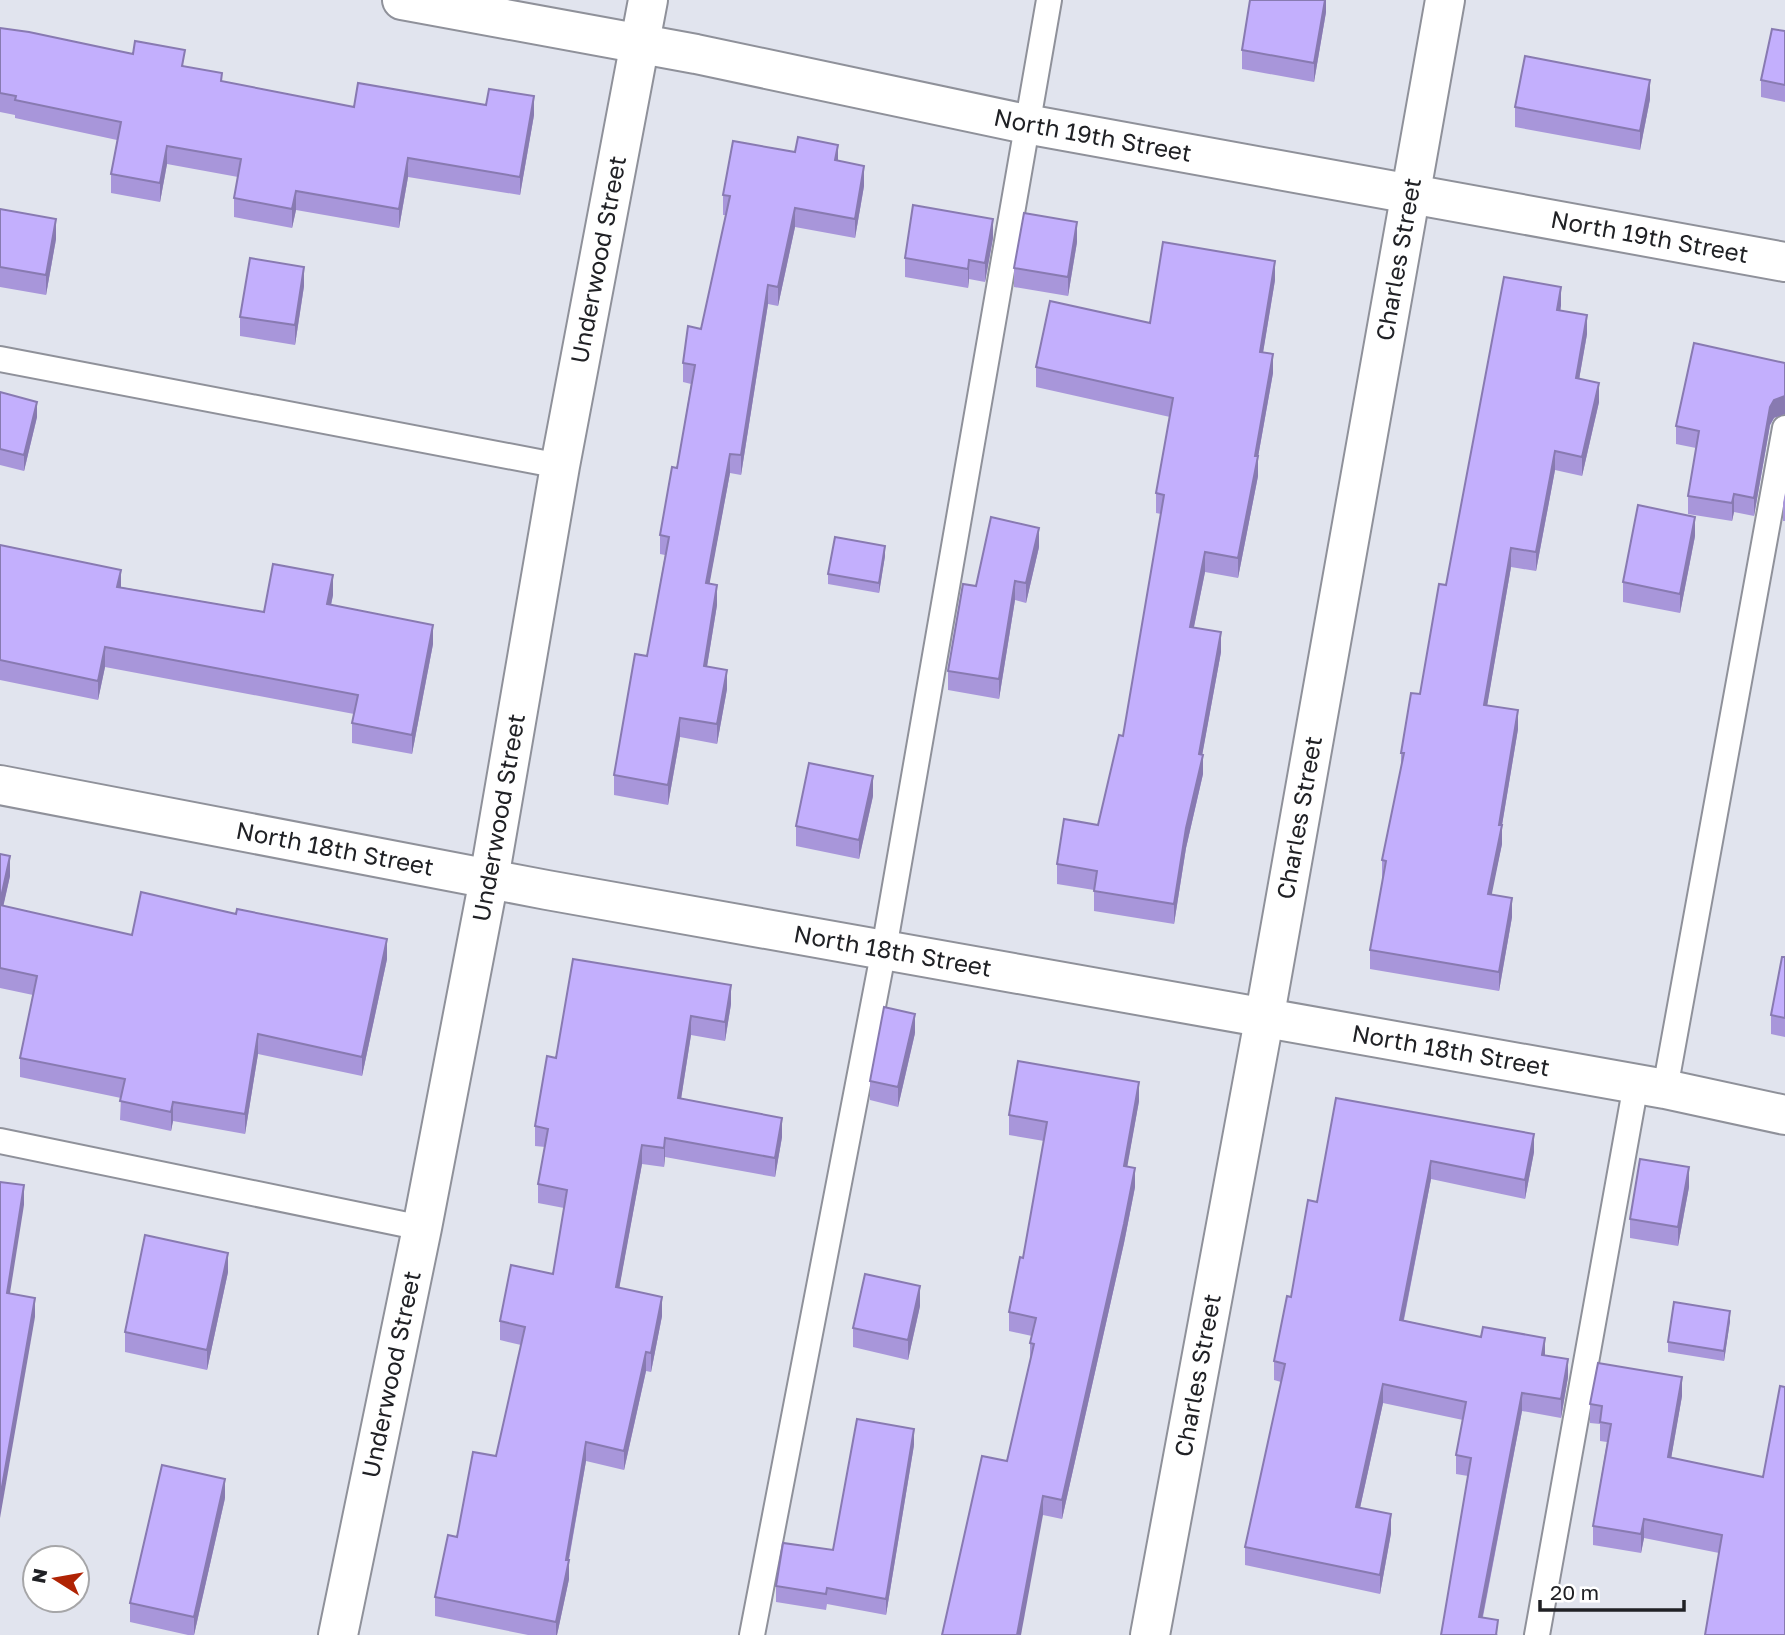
<svg xmlns="http://www.w3.org/2000/svg" width="1785" height="1635" viewBox="0 0 1785 1635" font-family="'Golos Text',sans-serif">
<style>
.lines{fill:none;stroke-linecap:round;stroke-linejoin:round}
.lane-casing{stroke:#8f919a;stroke-width:28}
.street-casing{stroke:#8f919a;stroke-width:42}
.secondary-casing{stroke:#8f919a;stroke-width:42}
.lane{stroke:#fff;stroke-width:24}
.street{stroke:#fff;stroke-width:38}
.secondary{stroke:#fff;stroke-width:38}
.wall{fill:#a896da}
.shaded-wall{fill:#887ab1}
.building{fill:#c3affd;stroke:#887ab1;stroke-width:2}
.labels{text-anchor:middle;stroke-width:6;stroke-linejoin:round;paint-order:stroke}
.street-label{font-size:24px;fill:#202125;stroke:#fff}
</style>
<rect width="100%" height="100%" fill="#e1e4ee"/>
<g class="lines">
<defs>
<g id="lane">
<polyline points="0,359 560,466"/>
<polyline points="1665,1089 1785,428"/>
<polyline points="0,1141 422,1228"/>
<polyline points="752,1635 884,949 1049,0"/>
<polyline points="1537,1635 1636,1084"/>
</g>
<g id="street">
<path id="s1" d="M402,0L696,54L1026,124L1785,262"/>
<path id="s2" d="M1150,1635L1264,1020L1445,0"/>
</g>
<g id="secondary">
<path id="s3" d="M0,785L547,890L1665,1089L1785,1115"/>
<path id="s4" d="M338,1635L422,1228L489,879L560,466L648,0"/>
</g>
</defs>
<use href="#lane" class="lane-casing"/>
<use href="#street" class="street-casing"/>
<use href="#secondary" class="secondary-casing"/>
<use href="#lane" class="lane"/>
<use href="#street" class="street"/>
<use href="#secondary" class="secondary"/>
</g>
<g class="wall">
<polygon points="1326,0 1326,12 1314,82 1242,69 1242,50"/>
<polygon points="0,28 185,66 222,81 354,107 534,115 520,195 408,177 399,228 296,210 292,228 234,217 234,198 238,177 167,164 160,202 111,193 111,174 117,140 15,118 15,115 0,112"/>
<polygon points="1785,31 1785,102 1761,97 1761,80"/>
<polygon points="1650,99 1640,150 1515,127 1515,107"/>
<polygon points="838,161 864,186 855,238 795,227 778,306 768,304 741,475 730,473 709,584 717,605 707,666 727,689 717,744 680,737 668,805 614,795 614,775 647,656 665,555 660,554 660,535 677,468 691,384 683,382 683,363 701,329 726,215 723,215 723,195"/>
<polygon points="0,209 56,239 46,295 0,287"/>
<polygon points="993,238 985,282 969,279 968,288 905,277 905,258"/>
<polygon points="1077,242 1068,296 1014,287 1014,268"/>
<polygon points="1275,280 1263,352 1273,373 1258,457 1258,476 1238,578 1205,572 1194,627 1221,652 1202,755 1203,774 1186,848 1174,924 1094,911 1094,890 1057,884 1057,864 1098,825 1123,736 1161,514 1156,513 1156,493 1170,417 1036,387 1036,367 1150,323"/>
<polygon points="304,286 295,345 240,336 240,317"/>
<polygon points="1561,306 1560,311 1587,334 1579,379 1599,402 1582,476 1555,470 1536,571 1511,567 1487,705 1518,729 1502,825 1502,844 1491,894 1512,917 1499,991 1370,969 1370,950 1383,879 1382,879 1382,860 1401,768 1401,753 1420,694 1446,585"/>
<polygon points="0,392 37,417 24,471 0,465"/>
<polygon points="1774,418 1770,425 1754,516 1734,512 1732,521 1688,514 1688,496 1696,448 1676,444 1676,426"/>
<polygon points="1785,493 1785,521 1783,521 1783,503"/>
<polygon points="1695,536 1680,613 1623,602 1623,582"/>
<polygon points="0,545 121,587 264,612 333,595 331,605 433,644 412,754 352,743 352,723 354,714 105,667 98,700 0,680"/>
<polygon points="1039,547 1026,603 1015,600 999,699 948,690 948,671 976,586"/>
<polygon points="885,556 879,593 828,584 828,574"/>
<polygon points="873,796 859,859 796,846 796,826"/>
<polygon points="0,854 10,876 3,906 132,935 387,959 362,1076 258,1054 245,1134 173,1121 171,1131 120,1120 121,1098 20,1077 20,1058 33,995 0,988"/>
<polygon points="1785,957 1785,1037 1771,1034 1771,1015"/>
<polygon points="731,1004 725,1041 691,1035 681,1099 782,1137 775,1177 665,1157 664,1167 642,1164 619,1288 662,1316 651,1372 646,1371 624,1470 586,1461 569,1560 569,1579 557,1635 528,1635 435,1616 435,1597 457,1537 496,1456 521,1345 500,1340 500,1321 553,1274 564,1208 538,1203 538,1184 545,1147 535,1146 535,1126 556,1058"/>
<polygon points="915,1033 898,1107 870,1100 870,1081"/>
<polygon points="1336,1098 1534,1152 1525,1199 1431,1179 1404,1320 1545,1355 1568,1377 1561,1418 1522,1411 1483,1617 1498,1635 1441,1635 1468,1476 1456,1474 1456,1455 1463,1420 1383,1403 1360,1508 1391,1533 1380,1594 1245,1565 1245,1547 1281,1382 1274,1380 1274,1361 1317,1202"/>
<polygon points="1139,1101 1127,1166 1135,1187 1124,1243 1062,1519 1043,1515 1007,1461 1030,1360 1030,1343 1032,1336 1009,1331 1009,1312 1023,1258 1044,1141 1009,1135 1009,1115"/>
<polygon points="1689,1187 1678,1246 1630,1238 1630,1219"/>
<polygon points="228,1272 207,1370 125,1352 125,1332"/>
<polygon points="920,1306 908,1360 853,1347 853,1328"/>
<polygon points="1730,1321 1724,1361 1668,1352 1668,1342"/>
<polygon points="1682,1396 1671,1458 1763,1477 1785,1635 1719,1553 1644,1538 1641,1553 1593,1545 1593,1526 1607,1442 1600,1441 1600,1424 1590,1423 1590,1404"/>
<polygon points="914,1445 886,1615 827,1604 826,1610 776,1602 776,1586 833,1550"/>
<polygon points="225,1498 194,1635 188,1635 130,1622 130,1603"/>
</g>
<g class="shaded-wall">
<polygon points="1325,0 1326,0 1326,12 1314,82 1314,63"/>
<polygon points="1650,80 1650,99 1640,150 1640,131"/>
<polygon points="534,96 534,115 520,195 520,177"/>
<polygon points="838,145 838,164 835,160"/>
<polygon points="167,146 167,164 160,202 160,183"/>
<polygon points="408,158 408,177 399,228 399,209"/>
<polygon points="864,166 864,186 855,238 855,219"/>
<polygon points="296,191 296,210 292,228 292,209"/>
<polygon points="795,208 795,227 778,306 778,287"/>
<polygon points="56,219 56,239 46,295 46,275"/>
<polygon points="993,219 993,238 985,282 985,263"/>
<polygon points="1077,222 1077,242 1068,296 1068,277"/>
<polygon points="969,260 969,279 968,288 968,269"/>
<polygon points="1275,261 1275,280 1260,371 1260,352"/>
<polygon points="304,267 304,286 295,345 295,325"/>
<polygon points="768,285 768,304 741,475 741,455"/>
<polygon points="1561,287 1561,306 1557,329 1557,310"/>
<polygon points="1587,315 1587,334 1576,397 1576,378"/>
<polygon points="1273,354 1273,373 1258,457 1258,476 1238,578 1238,558"/>
<polygon points="1599,383 1599,402 1582,476 1582,457"/>
<polygon points="1785,396 1785,414 1774,418 1770,425 1754,516 1754,498 1770,407 1774,400"/>
<polygon points="37,402 37,417 24,471 24,455"/>
<polygon points="1555,451 1555,470 1536,571 1536,552"/>
<polygon points="730,454 730,473 706,603 706,583"/>
<polygon points="1734,494 1734,512 1732,521 1732,503"/>
<polygon points="1695,517 1695,536 1680,613 1680,594"/>
<polygon points="1039,528 1039,547 1026,603 1026,583"/>
<polygon points="885,546 885,556 879,593 879,583"/>
<polygon points="1511,548 1511,567 1484,724 1484,705"/>
<polygon points="1205,552 1205,572 1190,646 1190,627"/>
<polygon points="121,570 121,590 117,587"/>
<polygon points="333,575 333,595 327,623 327,604"/>
<polygon points="1015,581 1015,600 999,699 999,679"/>
<polygon points="717,585 717,605 704,685 704,666"/>
<polygon points="433,625 433,644 412,754 412,735"/>
<polygon points="1221,632 1221,652 1200,767 1203,755 1203,774 1186,848 1174,924 1174,904 1186,828"/>
<polygon points="105,647 105,667 98,700 98,681"/>
<polygon points="727,670 727,689 717,744 717,724"/>
<polygon points="1518,710 1518,729 1501,831 1502,825 1502,844 1488,913 1488,894"/>
<polygon points="680,718 680,737 668,805 668,785"/>
<polygon points="873,776 873,796 859,859 859,840"/>
<polygon points="10,856 10,876 0,921 0,902"/>
<polygon points="1512,898 1512,917 1499,991 1499,972"/>
<polygon points="387,939 387,959 362,1076 362,1057"/>
<polygon points="731,985 731,1004 725,1041 725,1022"/>
<polygon points="915,1014 915,1033 898,1107 898,1087"/>
<polygon points="691,1016 691,1035 678,1118 678,1098"/>
<polygon points="258,1034 258,1054 245,1134 245,1114"/>
<polygon points="1139,1082 1139,1101 1124,1185 1124,1166"/>
<polygon points="173,1102 173,1121 171,1131 171,1112"/>
<polygon points="782,1118 782,1137 775,1177 775,1158"/>
<polygon points="1534,1134 1534,1152 1525,1199 1525,1180"/>
<polygon points="665,1138 665,1157 664,1167 664,1148"/>
<polygon points="642,1145 642,1164 616,1306 616,1287"/>
<polygon points="1431,1161 1431,1179 1400,1338 1400,1320"/>
<polygon points="1689,1167 1689,1187 1678,1246 1678,1227"/>
<polygon points="1135,1168 1135,1187 1124,1243 1062,1519 1062,1500"/>
<polygon points="24,1185 24,1205 7,1312 7,1293"/>
<polygon points="228,1253 228,1272 207,1370 207,1350"/>
<polygon points="920,1286 920,1306 908,1360 908,1340"/>
<polygon points="662,1297 662,1316 651,1372 651,1353"/>
<polygon points="35,1298 35,1317 0,1518 0,1498"/>
<polygon points="1730,1311 1730,1321 1724,1361 1724,1351"/>
<polygon points="1545,1338 1545,1357 1542,1355"/>
<polygon points="646,1352 646,1371 624,1470 624,1451"/>
<polygon points="1568,1359 1568,1377 1561,1418 1561,1399"/>
<polygon points="1682,1377 1682,1396 1668,1476 1668,1457"/>
<polygon points="1383,1384 1383,1403 1356,1526 1356,1507"/>
<polygon points="1522,1393 1522,1411 1479,1635 1479,1617"/>
<polygon points="914,1429 914,1445 886,1615 886,1599"/>
<polygon points="586,1442 586,1461 568,1563 569,1560 569,1579 557,1635 556,1635 556,1622"/>
<polygon points="225,1479 225,1498 194,1635 194,1617"/>
<polygon points="1043,1496 1043,1515 1021,1635 1017,1635"/>
<polygon points="1391,1514 1391,1533 1380,1594 1380,1575"/>
<polygon points="1644,1519 1644,1538 1641,1553 1641,1534"/>
</g>
<g class="building">
<polygon points="1250,0 1325,0 1314,63 1242,50"/>
<polygon points="0,28 29,32 133,54 135,41 185,50 182,66 222,73 221,81 354,107 358,83 486,105 489,89 534,96 520,177 408,158 399,209 296,191 292,209 234,198 241,159 167,146 160,183 111,174 121,122 15,100 16,96 0,93"/>
<polygon points="1772,29 1785,31 1785,85 1761,80"/>
<polygon points="1525,56 1650,80 1640,131 1515,107"/>
<polygon points="798,137 838,145 835,160 864,166 855,219 795,208 778,287 768,285 741,455 730,454 706,583 717,585 704,666 727,670 717,724 680,718 668,785 614,775 635,654 647,656 669,537 660,535 672,467 677,468 695,365 683,363 688,326 701,329 730,196 723,195 733,141 795,152"/>
<polygon points="913,205 993,219 985,263 969,260 968,269 905,258"/>
<polygon points="0,209 56,219 46,275 0,267"/>
<polygon points="1024,213 1077,222 1068,277 1014,268"/>
<polygon points="1163,242 1275,261 1260,352 1273,354 1255,456 1258,456 1238,558 1205,552 1190,627 1221,632 1199,754 1203,755 1186,828 1174,904 1094,891 1097,871 1057,864 1064,819 1098,825 1119,735 1123,736 1164,495 1156,493 1173,398 1036,367 1050,301 1150,323"/>
<polygon points="250,258 304,267 295,325 240,317"/>
<polygon points="1504,277 1561,287 1557,310 1587,315 1576,378 1599,383 1582,457 1555,451 1536,552 1511,548 1484,705 1518,710 1499,825 1502,825 1488,894 1512,898 1499,972 1370,950 1386,861 1382,860 1404,753 1401,753 1411,693 1420,694 1439,584 1446,585"/>
<polygon points="1694,343 1785,363 1785,396 1774,400 1770,407 1754,498 1734,494 1732,503 1688,496 1699,431 1676,426"/>
<polygon points="0,392 37,402 24,455 0,449"/>
<polygon points="1638,505 1695,517 1680,594 1623,582"/>
<polygon points="991,517 1039,528 1026,583 1015,581 999,679 948,671 963,584 976,586"/>
<polygon points="835,537 885,546 879,583 828,574"/>
<polygon points="0,545 121,570 117,587 264,612 273,564 333,575 327,604 433,625 412,735 352,723 358,695 105,647 98,681 0,660"/>
<polygon points="809,763 873,776 859,840 796,826"/>
<polygon points="0,854 10,856 0,902"/>
<polygon points="141,892 236,914 237,909 387,939 362,1057 258,1034 245,1114 173,1102 171,1112 120,1101 125,1079 20,1058 37,976 0,968 0,905 132,935"/>
<polygon points="1782,957 1785,957 1785,1018 1771,1015"/>
<polygon points="573,959 731,985 725,1022 691,1016 678,1098 782,1118 775,1158 665,1138 664,1148 642,1145 616,1287 662,1297 651,1353 646,1352 624,1451 586,1442 566,1560 569,1560 556,1622 435,1597 448,1535 457,1537 473,1452 496,1456 525,1327 500,1321 511,1265 553,1274 567,1190 538,1184 548,1129 535,1126 547,1056 556,1058"/>
<polygon points="884,1007 915,1014 898,1087 870,1081"/>
<polygon points="1018,1061 1139,1082 1124,1166 1135,1168 1124,1224 1062,1500 1043,1496 1017,1635 942,1635 982,1456 1007,1461 1034,1344 1030,1343 1036,1318 1009,1312 1020,1257 1023,1258 1047,1122 1009,1115"/>
<polygon points="1336,1098 1534,1134 1525,1180 1431,1161 1400,1320 1481,1337 1483,1327 1545,1338 1542,1355 1568,1359 1561,1399 1522,1393 1479,1617 1498,1620 1496,1635 1441,1635 1471,1458 1456,1455 1466,1402 1383,1384 1356,1507 1391,1514 1380,1575 1245,1547 1285,1364 1274,1361 1287,1296 1291,1297 1308,1200 1317,1202"/>
<polygon points="1640,1159 1689,1167 1678,1227 1630,1219"/>
<polygon points="0,1182 24,1185 7,1293 35,1298 0,1498"/>
<polygon points="145,1235 228,1253 207,1350 125,1332"/>
<polygon points="865,1274 920,1286 908,1340 853,1328"/>
<polygon points="1674,1302 1730,1311 1724,1351 1668,1342"/>
<polygon points="1598,1363 1682,1377 1668,1457 1763,1477 1780,1386 1785,1387 1785,1635 1705,1635 1722,1535 1644,1519 1641,1534 1593,1526 1611,1424 1600,1422 1602,1406 1590,1404"/>
<polygon points="857,1419 914,1429 886,1599 827,1588 826,1594 776,1586 783,1543 833,1550"/>
<polygon points="162,1465 225,1479 194,1617 130,1603"/>
</g>
<g class="labels">
<g class="street-label">
<text dy="8" stroke="none"><textPath href="#s1" startOffset="704">North 19th Street</textPath></text>
<text dy="8" stroke="none"><textPath href="#s1" startOffset="1270">North 19th Street</textPath></text>
<text dy="8" stroke="none"><textPath href="#s2" startOffset="1398">Charles Street</textPath></text>
<text dy="8" stroke="none"><textPath href="#s4" startOffset="1400">Underwood Street</textPath></text>
<text dy="8" stroke="none"><textPath href="#s2" startOffset="831">Charles Street</textPath></text>
<text dy="8" stroke="none"><textPath href="#s4" startOffset="833">Underwood Street</textPath></text>
<text dy="8" stroke="none"><textPath href="#s3" startOffset="341">North 18th Street</textPath></text>
<text dy="8" stroke="none"><textPath href="#s3" startOffset="908">North 18th Street</textPath></text>
<text dy="8" stroke="none"><textPath href="#s3" startOffset="1475">North 18th Street</textPath></text>
<text dy="8" stroke="none"><textPath href="#s4" startOffset="266">Underwood Street</textPath></text>
<text dy="8" stroke="none"><textPath href="#s2" startOffset="264">Charles Street</textPath></text>
</g>
</g>
<g transform="translate(56 1579) rotate(281)"><circle r="33" fill="#ffffff" stroke="#a6a6a8" stroke-width="2"/>
<path d="M0-5L12 26L0 18L-12 26Z" fill="#b02304"/>
<text y="-10" font-size="19" font-weight="bold" text-anchor="middle" fill="#202125">N</text>
</g>
<path d="M1540 1600v10h144v-10" fill="none" stroke="#202125" stroke-width="3.5"/>
<text x="1550" y="1600" font-size="21" fill="#202125" stroke="#ffffff" stroke-width="5" paint-order="stroke">20 m</text>
</svg>
